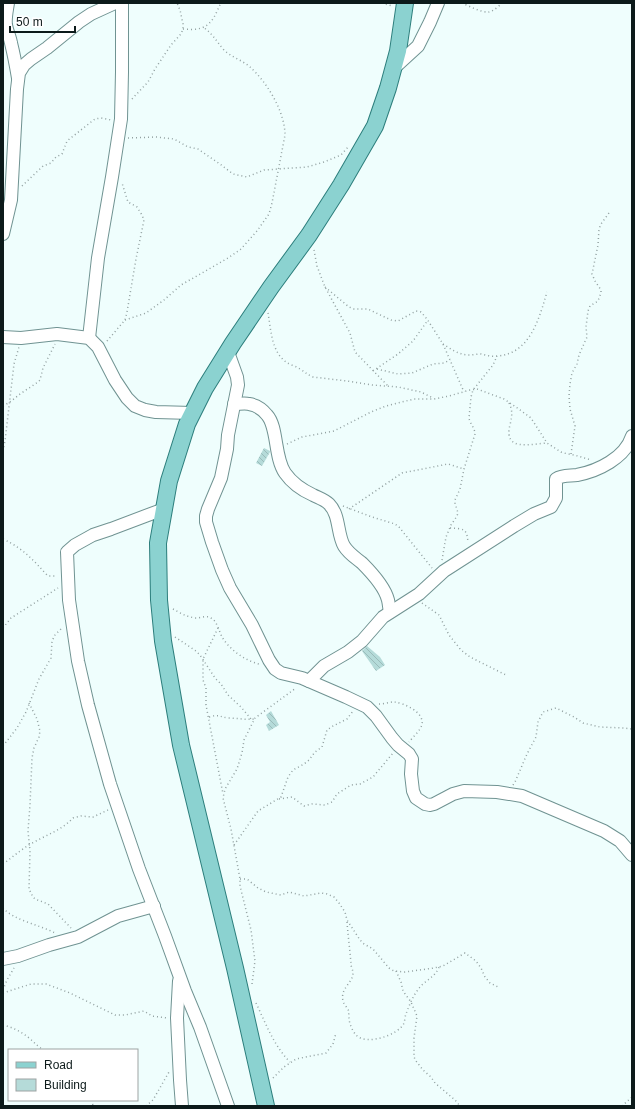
<svg xmlns="http://www.w3.org/2000/svg" width="635" height="1109" viewBox="0 0 635 1109" font-family="Arial,sans-serif">
<style>
.building{fill:url(#building-back-hatch)}
.lines{fill:none;stroke-linecap:round;stroke-linejoin:round}
.minor-casing{stroke:#709392;stroke-width:14}
.major-casing{stroke:#2c7e7c;stroke-width:18}
.path{stroke:#93a1a1;stroke-width:1.5;stroke-dasharray:1 3;stroke-linecap:butt}
.minor{stroke:#fff;stroke-width:12}
.major{stroke:#8bd2d0;stroke-width:16}
</style>
<defs>
<pattern id="building-back-hatch" width="6" height="6" patternUnits="userSpaceOnUse"><rect width="6" height="6" fill="#b5dbd9"/><path d="M-1 5l2 2M0 0l6 6M5-1l2 2" fill="none" stroke="#9abbba"/></pattern>
</defs>
<rect width="100%" height="100%" fill="#effefd"/>
<g class="building">
<polygon points="264,448 270,451 270,452 262,466 256,463"/>
<polygon points="367,646 380,657 385,665 376,671 362,651"/>
<polygon points="271,711 279,725 269,731 266,725 270,722 266,715"/>
</g>
<g class="lines">
<defs>
<g id="minor">
<path d="M8,3C7,10 5,18 6,25C7,31 10,37 11,43C14,55 16,66 18,78"/>
<polyline points="394,68 418,46 430,22 438,3"/>
<polyline points="3,234 11,200 17,89 19,73 24,65 31,59 47,48 79,22 91,14 115,3"/>
<polyline points="3,337 21,338 57,334 89,338 98,347 115,380 127,398 135,406 145,410 156,412 192,413"/>
<polyline points="89,338 98,258 112,177 121,119 122,72 122,3"/>
<polyline points="228,352 237,377 238,385 228,435 227,449 221,478 208,509 206,516 206,522 212,542 222,570 230,588 252,625 269,660 275,669 281,673 302,678 346,697 367,707 376,716 392,738 398,745 409,754 412,759 411,774 413,791 416,798 425,804 430,805 434,804 453,794 464,791 497,792 522,796 604,831 620,841 632,855"/>
<path d="M234,404C239,404 245,403 249,404C256,405 263,410 267,415C278,427 274,457 285,473C292,483 302,490 313,495C319,498 325,500 329,504C340,515 337,534 344,546C349,554 356,558 362,563C371,572 385,588 388,600C389,604 389,608 390,612"/>
<polyline points="164,509 111,529 93,535 75,545 67,552 69,600 78,661 88,705 110,784 139,869 165,936 185,991 200,1027 228,1106"/>
<path d="M309,681L324,666L348,652L362,641L383,617L419,594L444,571L514,526L534,514L551,507L556,498V479C562,475 569,476 577,475C598,471 625,458 632,436"/>
<polyline points="3,959 18,956 49,945 78,937 118,916 154,906"/>
<polyline points="179,981 177,1018 180,1080 182,1106"/>
</g>
<polyline id="major" points="266,1106 235,968 181,745 163,641 159,600 158,543 169,481 187,424 205,388 233,343 271,287 309,235 341,185 375,126 388,88 398,51 405,3"/>
</defs>
<use href="#minor" class="minor-casing"/>
<use href="#major" class="major-casing"/>
<g class="path">
<polyline points="382,3 392,6"/>
<path d="M462,3C469,6 482,13 489,12C494,11 499,6 502,3"/>
<path d="M183,29C194,30 205,30 212,20C216,15 218,8 221,3"/>
<polyline points="132,99 148,82 155,69 171,45 181,34 183,29 183,24 180,10 177,3"/>
<polyline points="128,138 156,137 174,139 188,147 198,149 220,164 233,174 247,177 264,170 307,167 324,162 341,155 349,146"/>
<polyline points="22,186 43,166 51,163 56,157 62,154 67,141 91,122 95,119 101,118 111,120"/>
<polyline points="314,250 317,266 325,287 350,333 355,352 389,387"/>
<polyline points="325,287 349,307 354,309 368,309 372,311 391,320 398,321 416,311 421,312 427,319 443,344 464,392"/>
<path d="M268,313C271,329 271,351 286,362C290,365 296,366 300,369C305,372 308,375 313,377L347,381L372,385L398,387L421,392L433,398"/>
<path d="M125,320L146,313L164,300L181,285L228,258L241,249L257,231L269,214L272,203L285,135C285,112 267,82 250,67C242,60 231,57 224,50C216,41 214,35 203,27"/>
<polyline points="107,341 125,320 127,312 136,259 144,220 142,215 137,207 128,202 122,183"/>
<path d="M443,344C451,349 459,355 469,355C473,355 477,354 481,354C486,355 491,357 497,356C530,354 539,319 547,292"/>
<polyline points="377,369 398,374 412,373 433,364 444,363 450,360"/>
<polyline points="373,371 398,354 413,341 428,320"/>
<path d="M509,403C513,411 512,416 510,425C503,452 531,444 547,443"/>
<polyline points="3,406 10,402 20,394 38,382 40,380 43,368 55,344"/>
<polyline points="287,444 302,437 334,431 371,412 386,406 414,399 434,399 449,396 470,390 477,389 504,399 516,407 531,418 547,443 561,452 564,453 578,456 591,460"/>
<polyline points="3,451 5,441 14,364 19,347"/>
<polyline points="571,454 575,426 570,409 569,396 570,384 572,373 577,364 579,355 587,337 586,327 588,311 590,306 598,301 601,293 601,290 595,281 592,274 598,245 599,229 601,224 609,213"/>
<polyline points="343,506 372,517 395,524 399,527 432,568"/>
<polyline points="349,509 402,473 448,464 464,469"/>
<path d="M450,528C464,529 467,528 468,543"/>
<path d="M3,539C24,549 33,560 48,576H57"/>
<path d="M442,560L446,537L451,525L457,516L458,513L455,503V500L460,489L464,469L475,434C475,428 470,424 469,418L471,397L473,390L493,365L497,356"/>
<polyline points="422,603 439,615 449,635 461,650 470,657 506,675"/>
<path d="M173,609C180,613 187,617 196,618C201,618 206,615 211,618C217,621 219,631 222,637C230,650 244,660 259,664"/>
<polyline points="3,628 11,618 58,588"/>
<polyline points="218,628 203,659 203,680 206,688 206,705 223,794"/>
<polyline points="175,637 196,651 200,655 215,678 221,684 228,695 241,707 251,719"/>
<polyline points="29,703 37,719 40,731 39,737 34,748 32,758 30,805 28,831 30,851 29,889 33,897 35,899 48,904 71,928"/>
<path d="M379,704C384,704 389,702 394,702C404,703 424,712 422,724C421,730 413,737 409,742"/>
<path d="M209,717C219,714 220,717 228,718C237,718 245,720 254,719"/>
<polyline points="3,746 17,728 26,712 39,679 51,658 52,641 55,635 62,628"/>
<polyline points="513,785 515,782 527,754 536,737 538,722 543,712 556,708 574,717 583,723 600,727 624,728 632,729"/>
<polyline points="279,799 292,797 304,806 312,804 325,805 332,802 337,794 351,785 360,784 373,777 393,753"/>
<polyline points="234,845 258,811 281,797 288,777 293,770 304,764 309,760 315,752 322,747 327,730 333,726 347,719 353,711"/>
<path d="M3,864C14,856 24,847 36,841C49,834 63,829 73,818L81,816L93,817L108,810"/>
<polyline points="240,879 247,879 258,888 266,892 281,895 289,892 304,896 321,893 327,894 334,897 339,903 345,912 347,920 360,940 364,944 373,949 389,968 394,971 405,972 434,968 443,966 465,953 476,961 481,968 485,977 490,983 500,988"/>
<path d="M3,908C13,920 40,925 55,933"/>
<path d="M347,922C348,936 350,950 351,964C351,967 353,970 353,973C353,983 340,988 343,1001C344,1005 348,1008 349,1012C349,1014 348,1016 349,1018C349,1023 353,1032 356,1035C366,1046 399,1035 404,1023C405,1020 405,1016 406,1014C409,1006 412,998 417,991C423,981 435,978 439,967"/>
<polyline points="396,971 401,982 403,991 411,1002 417,1016 414,1038 414,1057 416,1061 423,1070 431,1077 435,1083 455,1100 460,1106"/>
<polyline points="252,984 255,961 251,930 240,886 240,879 231,829 223,798 225,789 237,769 242,753 244,740 255,718 296,688"/>
<polyline points="3,990 7,980 14,968"/>
<polyline points="3,993 31,984 46,984 70,993 115,1015 125,1015 144,1011 152,1016 167,1018"/>
<path d="M256,1003C266,1024 274,1046 290,1062"/>
<path d="M3,1025C12,1027 22,1032 29,1038C35,1043 37,1046 44,1050"/>
<polyline points="273,1078 284,1067 296,1059 326,1053 333,1044 336,1033"/>
<polyline points="92,1100 93,1106"/>
<polyline points="146,1106 153,1100 169,1072"/>
<polyline points="622,1106 632,1097"/>
</g>
<use href="#minor" class="minor"/>
<use href="#major" class="major"/>
</g>
<rect width="635" height="1109" fill="none" stroke="#0c1a1a" stroke-width="8"/>
<rect x="8" y="1049" width="130" height="52" fill="#ffffff" stroke="#9ea3a3"/>
<rect x="16" y="1062" width="20" height="6" fill="#8bd2d0" stroke="#9ea3a3"/>
<text x="44" y="1069" font-size="12" fill="#0c1a1a">Road</text>
<rect x="16" y="1079" width="20" height="12" fill="#b5dbd9" stroke="#9ea3a3"/>
<text x="44" y="1089" font-size="12" fill="#0c1a1a">Building</text>
<path d="M10 26v6h65v-6" fill="none" stroke="#0c1a1a" stroke-width="2"/>
<text x="16" y="26" font-size="12" fill="#0c1a1a" stroke="#ffffff" stroke-width="3" paint-order="stroke">50 m</text>
</svg>
